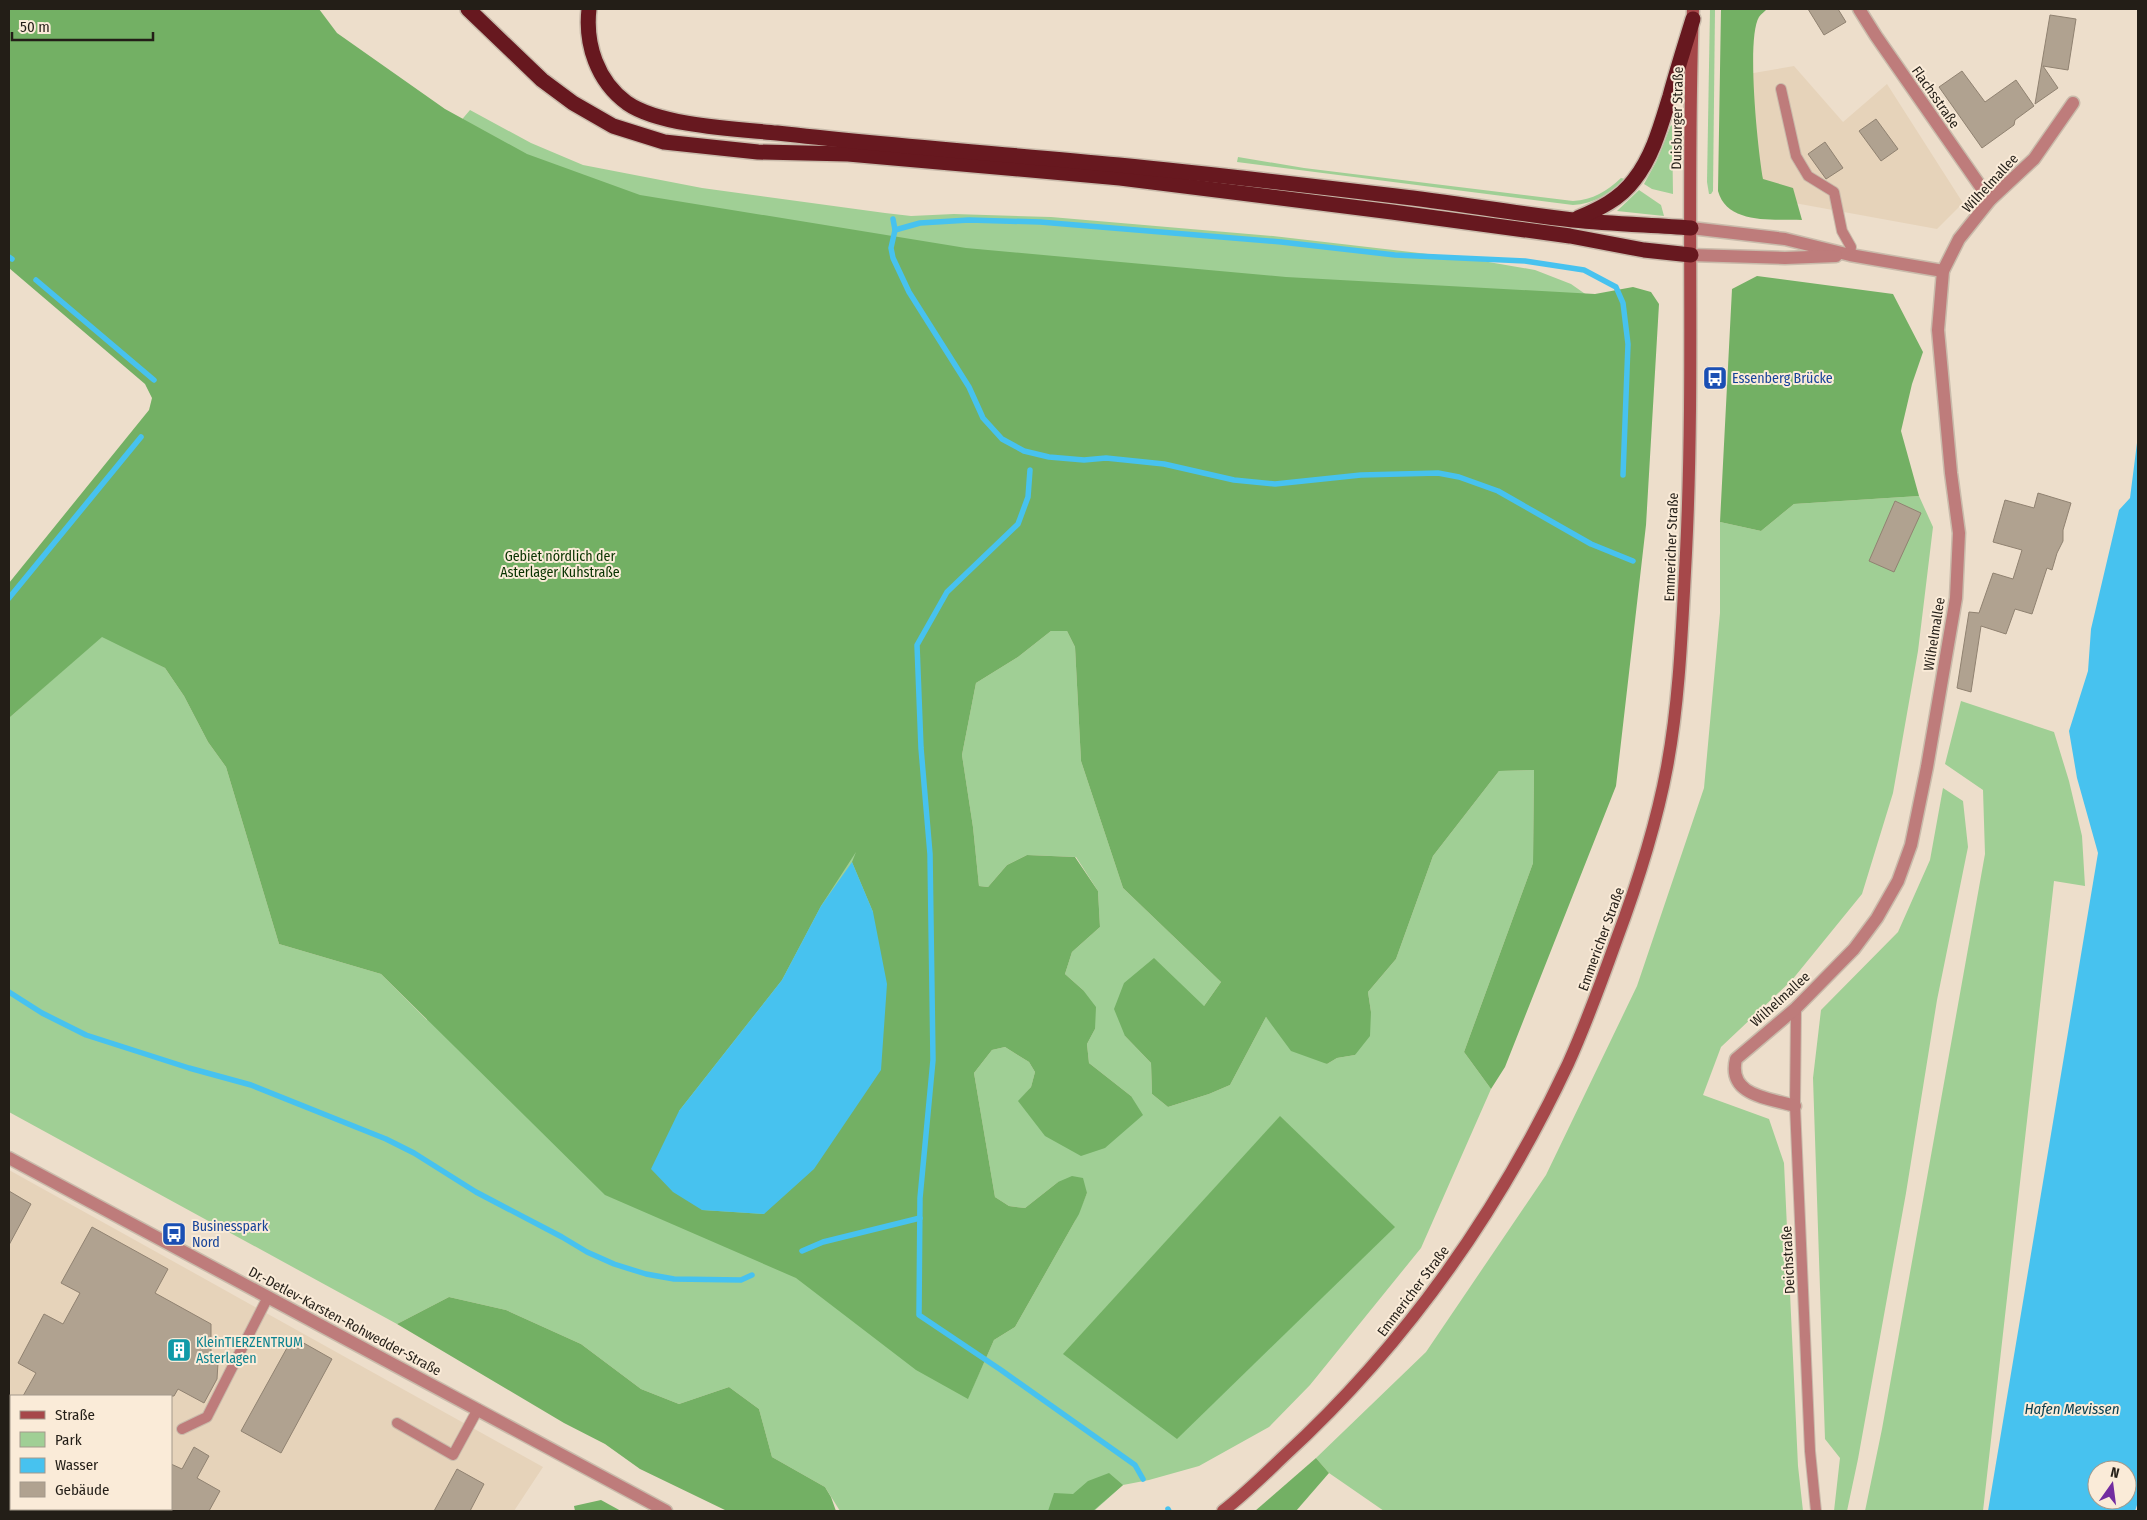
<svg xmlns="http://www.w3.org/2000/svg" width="2147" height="1520" viewBox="0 0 2147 1520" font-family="'Fira Sans Condensed',sans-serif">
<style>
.built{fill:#e6d3ba;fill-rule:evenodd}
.green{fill:#a0cf95}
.forest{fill:#73b064;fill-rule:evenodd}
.water{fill:#47c2ef;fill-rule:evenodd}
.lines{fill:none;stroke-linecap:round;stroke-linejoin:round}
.stream{stroke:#47c2ef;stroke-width:5.5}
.building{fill:#b0a290;stroke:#908271}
.lane-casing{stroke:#c9bbab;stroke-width:12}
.street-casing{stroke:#c9bbab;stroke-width:15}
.secondary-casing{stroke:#c9bbab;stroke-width:15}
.highway-casing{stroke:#c9bbab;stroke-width:18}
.lane{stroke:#be7c7b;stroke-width:10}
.street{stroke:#be7c7b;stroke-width:12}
.secondary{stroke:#a6484a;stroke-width:12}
.highway{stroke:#67181f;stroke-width:15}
.labels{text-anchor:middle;stroke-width:4;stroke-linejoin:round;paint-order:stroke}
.street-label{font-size:14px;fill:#231e17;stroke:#faebd8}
.transit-label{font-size:14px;fill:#164399;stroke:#faebd8;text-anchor:start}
.park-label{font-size:14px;fill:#083300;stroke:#faebd8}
.culture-label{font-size:14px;fill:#0d838f;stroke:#faebd8;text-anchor:start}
.water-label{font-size:15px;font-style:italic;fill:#0a4052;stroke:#faebd8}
</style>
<rect width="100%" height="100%" fill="#eddecb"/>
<g class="built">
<polygon points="1794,66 1843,122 1887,84 1963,203 1937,229 1750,195 1742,75"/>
<path d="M9,1170L543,1467L514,1511H9ZM11,1396H171V1509H11Z"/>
</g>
<g class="green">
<polygon points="1710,9 1715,9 1713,191 1711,194 1709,194 1707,182"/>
<polygon points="470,110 531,143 583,165 702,188 885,213 911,216 954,214 1051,217 1273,236 1471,259 1535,270 1571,284 1611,312 928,615 968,1398 994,1340 1015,1327 1075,1221 1087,1193 1058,1182 1025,1208 1009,1206 995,1197 974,1073 992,1050 1005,1047 1029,1062 1035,1072 1031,1087 1019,1101 1131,1096 1089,1063 1087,1044 1095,1029 1083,990 1065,974 1072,952 1100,927 1098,891 1076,857 1027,855 1007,865 988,887 979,886 973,827 962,755 976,683 1018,657 1051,631 1067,631 1075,647 1081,761 1123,888 1221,982 1204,1006 1125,1036 1151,1063 1152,1094 1168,1107 1209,1094 1230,1085 1266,1017 1279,1032 1327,1064 1337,1058 1355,1055 1371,1012 1368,992 1396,959 1433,856 1499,771 1534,770 1533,863 1464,1052 1491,1089 1421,1248 1310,1385 1269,1427 1199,1466 1149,1480 1123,1485 1094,1511 840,1511 825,1487 772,1457 759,1409 729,1387 679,1404 641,1389 581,1344 506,1310 449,1297 397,1324 9,1112 9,718 102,636 165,668 184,696 208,742 226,767 279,944 381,974 427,1020 316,291"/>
<polygon points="1671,125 1672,126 1673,194 1652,189 1644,184 1656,162"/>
<path d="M1238,157L1304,168L1573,201C1593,200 1607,191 1621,178L1625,179C1611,193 1594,204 1573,205L1237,162Z"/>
<polygon points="1639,190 1661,205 1664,216 1617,211"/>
<polygon points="1919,496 1933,527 1918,651 1893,793 1862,894 1792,980 1721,1047 1703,1095 1769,1119 1784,1163 1798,1466 1803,1511 1384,1511 1329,1473 1316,1458 1426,1352 1546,1175 1637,986 1704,788 1720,613 1720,522 1761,531 1794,504"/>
<polygon points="1961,701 2054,732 2069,781 2082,836 2085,886 2054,881 1983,1511 1865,1511 1882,1429 1985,854 1983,790 1945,764"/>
<polygon points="1943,788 1963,801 1968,847 1937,1000 1906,1193 1858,1459 1847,1511 1834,1511 1840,1458 1825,1439 1813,1078 1821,1010 1898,932 1930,860"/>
</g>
<g class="forest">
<path d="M9,9H319L337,33L445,109L527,154L640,195L966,248L1286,277L1595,294L1633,287L1651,292L1659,304L1646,525L1616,786L1505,1067L1491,1089L1464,1052L1533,863L1534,770L1499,771L1433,856L1396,959L1368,992L1371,1012L1370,1036L1355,1055L1337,1058L1327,1064L1291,1051L1266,1017L1230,1085L1209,1094L1168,1107L1152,1094L1151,1063L1125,1036L1114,1009L1124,983L1154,958L1204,1006L1221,982L1123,888L1081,761L1075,647L1067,631H1051L1018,657L976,683L962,755L973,827L979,886L988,887L1007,865L1027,855L1075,857L1098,891L1100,927L1072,952L1065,974L1083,990L1096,1007L1095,1029L1087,1044L1089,1063L1131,1096L1143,1115L1105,1148L1081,1156L1045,1136L1018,1101L1031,1087L1035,1072L1029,1062L1005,1047L992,1050L974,1073L995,1197L1009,1206L1025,1208L1058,1182L1072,1176L1083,1178L1087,1193L1079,1214L1015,1327L994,1340L968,1399L916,1370L796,1278L605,1195L381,974L279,944L226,767L208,742L184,696L165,668L102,637L9,718V583L149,410L152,398L145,384L9,268ZM856,852L852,862L873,912L764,1214L702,1210L679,1111L782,980L821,906Z"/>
<path d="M1721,9H1767C1765,11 1761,14 1759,17C1746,38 1758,151 1763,179L1793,188L1802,220C1774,219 1727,225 1718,191Z"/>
<polygon points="1757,276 1893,294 1923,352 1912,384 1901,431 1919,496 1794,504 1761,531 1720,522 1732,289"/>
<polygon points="1280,1116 1395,1227 1177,1439 1063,1354"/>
<polygon points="449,1297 506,1310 581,1344 641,1389 679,1404 729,1387 759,1409 772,1457 825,1487 831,1497 836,1511 727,1511 640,1469 605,1444 564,1423 397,1324"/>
<polygon points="1316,1458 1329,1473 1296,1511 1255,1511"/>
<polygon points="1109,1473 1123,1485 1093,1511 1048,1511 1054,1493 1073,1494 1088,1481"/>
<polygon points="601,1500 621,1511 575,1511 574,1506"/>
</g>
<g class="water">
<path d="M2138,435V1502L2135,1511H1988L2098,853L2077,778L2069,731L2088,671L2091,629L2119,510L2130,498ZM2097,1470H2127V1500H2097Z"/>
<polygon points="852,862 873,912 887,984 881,1070 814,1169 764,1214 702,1210 673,1192 651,1169 679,1111 782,980 821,906"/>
</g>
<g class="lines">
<g class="stream">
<polyline points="893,219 895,230 891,248 893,258 909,292 969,387 983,418 1002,439 1024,451 1049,457 1084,460 1106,458 1164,464 1234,480 1275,484 1361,475 1438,473 1459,477 1498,491 1591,544 1633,561"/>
<polyline points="895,230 920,223 969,220 1040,222 1281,242 1395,255 1525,261 1584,270 1616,287 1623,303 1628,344 1623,475"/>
<polyline points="9,257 12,259"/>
<polyline points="36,280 154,380"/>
<polyline points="1030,470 1028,497 1018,524 947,592 917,645 921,748 930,854 933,1060 920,1198 919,1315 1001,1370 1135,1465 1143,1479"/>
<polyline points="9,598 141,437"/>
<polyline points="9,992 42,1013 86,1035 189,1068 251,1085 386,1139 414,1153 476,1192 562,1237 587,1252 614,1264 646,1274 674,1279 741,1280 752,1275"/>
<polyline points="802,1251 823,1242 920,1218"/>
<polyline points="1168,1509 1169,1511"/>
</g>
</g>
<g class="building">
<polygon points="1808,9 1838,9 1846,22 1824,35"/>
<polygon points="2050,15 2076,19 2068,70 2043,66 2058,88 2035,104"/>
<polygon points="1962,71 1985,102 2016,80 2034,106 2015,120 2014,125 1982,148 1939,87"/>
<polygon points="1876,119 1898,149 1881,161 1859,131"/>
<polygon points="1825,142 1843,168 1826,179 1808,154"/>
<polygon points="2038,493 2071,503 2063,530 2063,541 2057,553 2052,570 2047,568 2032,614 2015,609 2006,634 1981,626 1971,692 1957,688 1969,612 1979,613 1993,573 2013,579 2022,550 1993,542 2005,500 2034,508"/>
<polygon points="1895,501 1921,513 1894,572 1869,561"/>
<polygon points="9,1191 31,1204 9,1245"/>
<polygon points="92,1227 168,1269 155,1293 211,1324 211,1363 218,1363 217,1379 204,1403 178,1389 174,1396 23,1396 36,1373 18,1363 44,1314 63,1324 80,1293 61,1283"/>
<polygon points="293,1337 332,1359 281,1453 241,1431"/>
<polygon points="194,1447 209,1456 197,1478 220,1491 209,1511 171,1511 171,1464 182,1469"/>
<polygon points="457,1469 484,1484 470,1511 434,1511"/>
</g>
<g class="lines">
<defs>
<g id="lane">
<polyline points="1781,89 1796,156 1808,176 1834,192 1842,231 1851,247 1850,255"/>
<polyline points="1796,1008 1795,1106 1810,1451 1816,1511"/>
<polyline points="397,1423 453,1455 478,1409"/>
<polyline points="182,1429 207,1417 268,1297"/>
<polyline points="83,1511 84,1509"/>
</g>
<g id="street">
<polyline points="1859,9 1876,36 1990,200"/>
<polyline points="1691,228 1785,239 1850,255 1943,271"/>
<polyline points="1691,255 1785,258 1836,256"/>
<path d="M1795,1106C1769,1098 1727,1096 1736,1059L1796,1008L1854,949L1877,918L1898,881L1911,845L1927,767L1956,598L1959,533L1951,473L1938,330L1943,271L1959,239L1990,200L2034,159L2073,103"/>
<polyline points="9,1158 666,1511"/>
</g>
<path id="secondary" d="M1223,1511C1245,1494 1264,1475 1284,1456C1404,1346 1499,1211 1568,1064C1586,1024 1601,983 1616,941C1637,885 1656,826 1667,767C1680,697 1682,625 1686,553C1695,372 1686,190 1693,9"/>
<g id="highway">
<polyline points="468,9 542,80 573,103 613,126 664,142 758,152 848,154 1120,178 1392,212 1570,236 1644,250 1691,255"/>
<path d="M589,9C585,44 597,81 627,103C660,126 736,129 777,133C891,146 1005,154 1119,165C1212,174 1304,185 1396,196C1455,203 1514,213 1573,220C1612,224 1652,225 1691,228"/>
<path d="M1578,218C1599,209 1620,199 1634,180C1653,156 1661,125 1670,96C1677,70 1685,45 1693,19"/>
</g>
</defs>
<use href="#lane" class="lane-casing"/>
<use href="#street" class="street-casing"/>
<use href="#secondary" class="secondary-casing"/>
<use href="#highway" class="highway-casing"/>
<use href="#lane" class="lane"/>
<use href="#street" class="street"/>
<use href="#secondary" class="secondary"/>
<use href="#highway" class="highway"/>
</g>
<defs>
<symbol id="bus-square" viewBox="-11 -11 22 22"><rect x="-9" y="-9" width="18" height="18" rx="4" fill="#1a4fb4" stroke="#faebd8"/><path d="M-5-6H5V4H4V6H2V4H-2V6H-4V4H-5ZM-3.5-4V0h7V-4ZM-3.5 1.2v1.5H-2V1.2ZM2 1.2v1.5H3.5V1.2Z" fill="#fff"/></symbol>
<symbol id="building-square" viewBox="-11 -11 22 22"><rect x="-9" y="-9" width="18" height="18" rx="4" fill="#0f9aa8" stroke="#faebd8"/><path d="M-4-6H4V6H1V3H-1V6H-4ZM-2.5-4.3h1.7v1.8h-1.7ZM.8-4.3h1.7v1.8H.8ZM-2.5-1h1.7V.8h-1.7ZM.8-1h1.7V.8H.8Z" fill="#fff"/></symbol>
</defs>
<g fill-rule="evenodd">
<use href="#bus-square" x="1701" y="364" width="28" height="28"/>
<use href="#bus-square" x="160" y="1220" width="28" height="28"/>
<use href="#building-square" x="165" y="1336" width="28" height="28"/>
</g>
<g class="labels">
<g class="street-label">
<text transform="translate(1936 97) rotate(55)" y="5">Flachsstraße</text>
<text transform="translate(1677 118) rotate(-89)" y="5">Duisburger Straße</text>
<text transform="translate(1990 183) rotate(-47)" y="5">Wilhelmallee</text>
<text transform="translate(1671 547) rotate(-88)" y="5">Emmericher Straße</text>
<text transform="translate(1934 634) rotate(-81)" y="5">Wilhelmallee</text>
<text transform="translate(1601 939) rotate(-70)" y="5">Emmericher Straße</text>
<text transform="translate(1780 999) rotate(-42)" y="5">Wilhelmallee</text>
<text transform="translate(1788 1260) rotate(-93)" y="5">Deichstraße</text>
<text transform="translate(1413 1291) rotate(-53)" y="5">Emmericher Straße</text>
<text transform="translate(345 1321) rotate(28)" y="5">Dr.-Detlev-Karsten-Rohwedder-Straße</text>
</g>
<g class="transit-label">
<text x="1732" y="383">Essenberg Brücke</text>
<text x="192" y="1231">Businesspark<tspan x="192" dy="16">Nord</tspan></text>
</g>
<g class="park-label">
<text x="560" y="561">Gebiet nördlich der<tspan x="560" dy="16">Asterlager Kuhstraße</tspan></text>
</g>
<g class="culture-label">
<text x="196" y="1347">KleinTIERZENTRUM<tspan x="196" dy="16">Asterlagen</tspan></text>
</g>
<g class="water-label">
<text x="2072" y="1414">Hafen Mevissen</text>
</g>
</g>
<rect width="2147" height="1520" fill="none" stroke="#231e17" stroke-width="20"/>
<rect x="10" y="1395" width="162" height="115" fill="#faebd8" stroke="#a4998b"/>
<rect x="20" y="1411" width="25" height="8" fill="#a6484a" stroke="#a4998b"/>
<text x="55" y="1420" font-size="15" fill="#231e17">Straße</text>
<rect x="20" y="1432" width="25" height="15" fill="#a0cf95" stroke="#a4998b"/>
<text x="55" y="1445" font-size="15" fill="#231e17">Park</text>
<rect x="20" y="1458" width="25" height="15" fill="#47c2ef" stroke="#a4998b"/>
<text x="55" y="1470" font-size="15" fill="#231e17">Wasser</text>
<rect x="20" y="1482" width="25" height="15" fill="#b0a290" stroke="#a4998b"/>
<text x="55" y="1495" font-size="15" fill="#231e17">Gebäude</text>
<g transform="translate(2112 1485) rotate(14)"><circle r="24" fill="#faebd8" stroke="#a4998b"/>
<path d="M0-4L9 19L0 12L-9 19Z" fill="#722ca0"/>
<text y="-8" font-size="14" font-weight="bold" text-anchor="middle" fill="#231e17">N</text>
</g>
<path d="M12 32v8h141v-8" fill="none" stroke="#231e17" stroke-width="2.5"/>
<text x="20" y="32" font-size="15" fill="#231e17" stroke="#faebd8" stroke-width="4" paint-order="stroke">50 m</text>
</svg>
